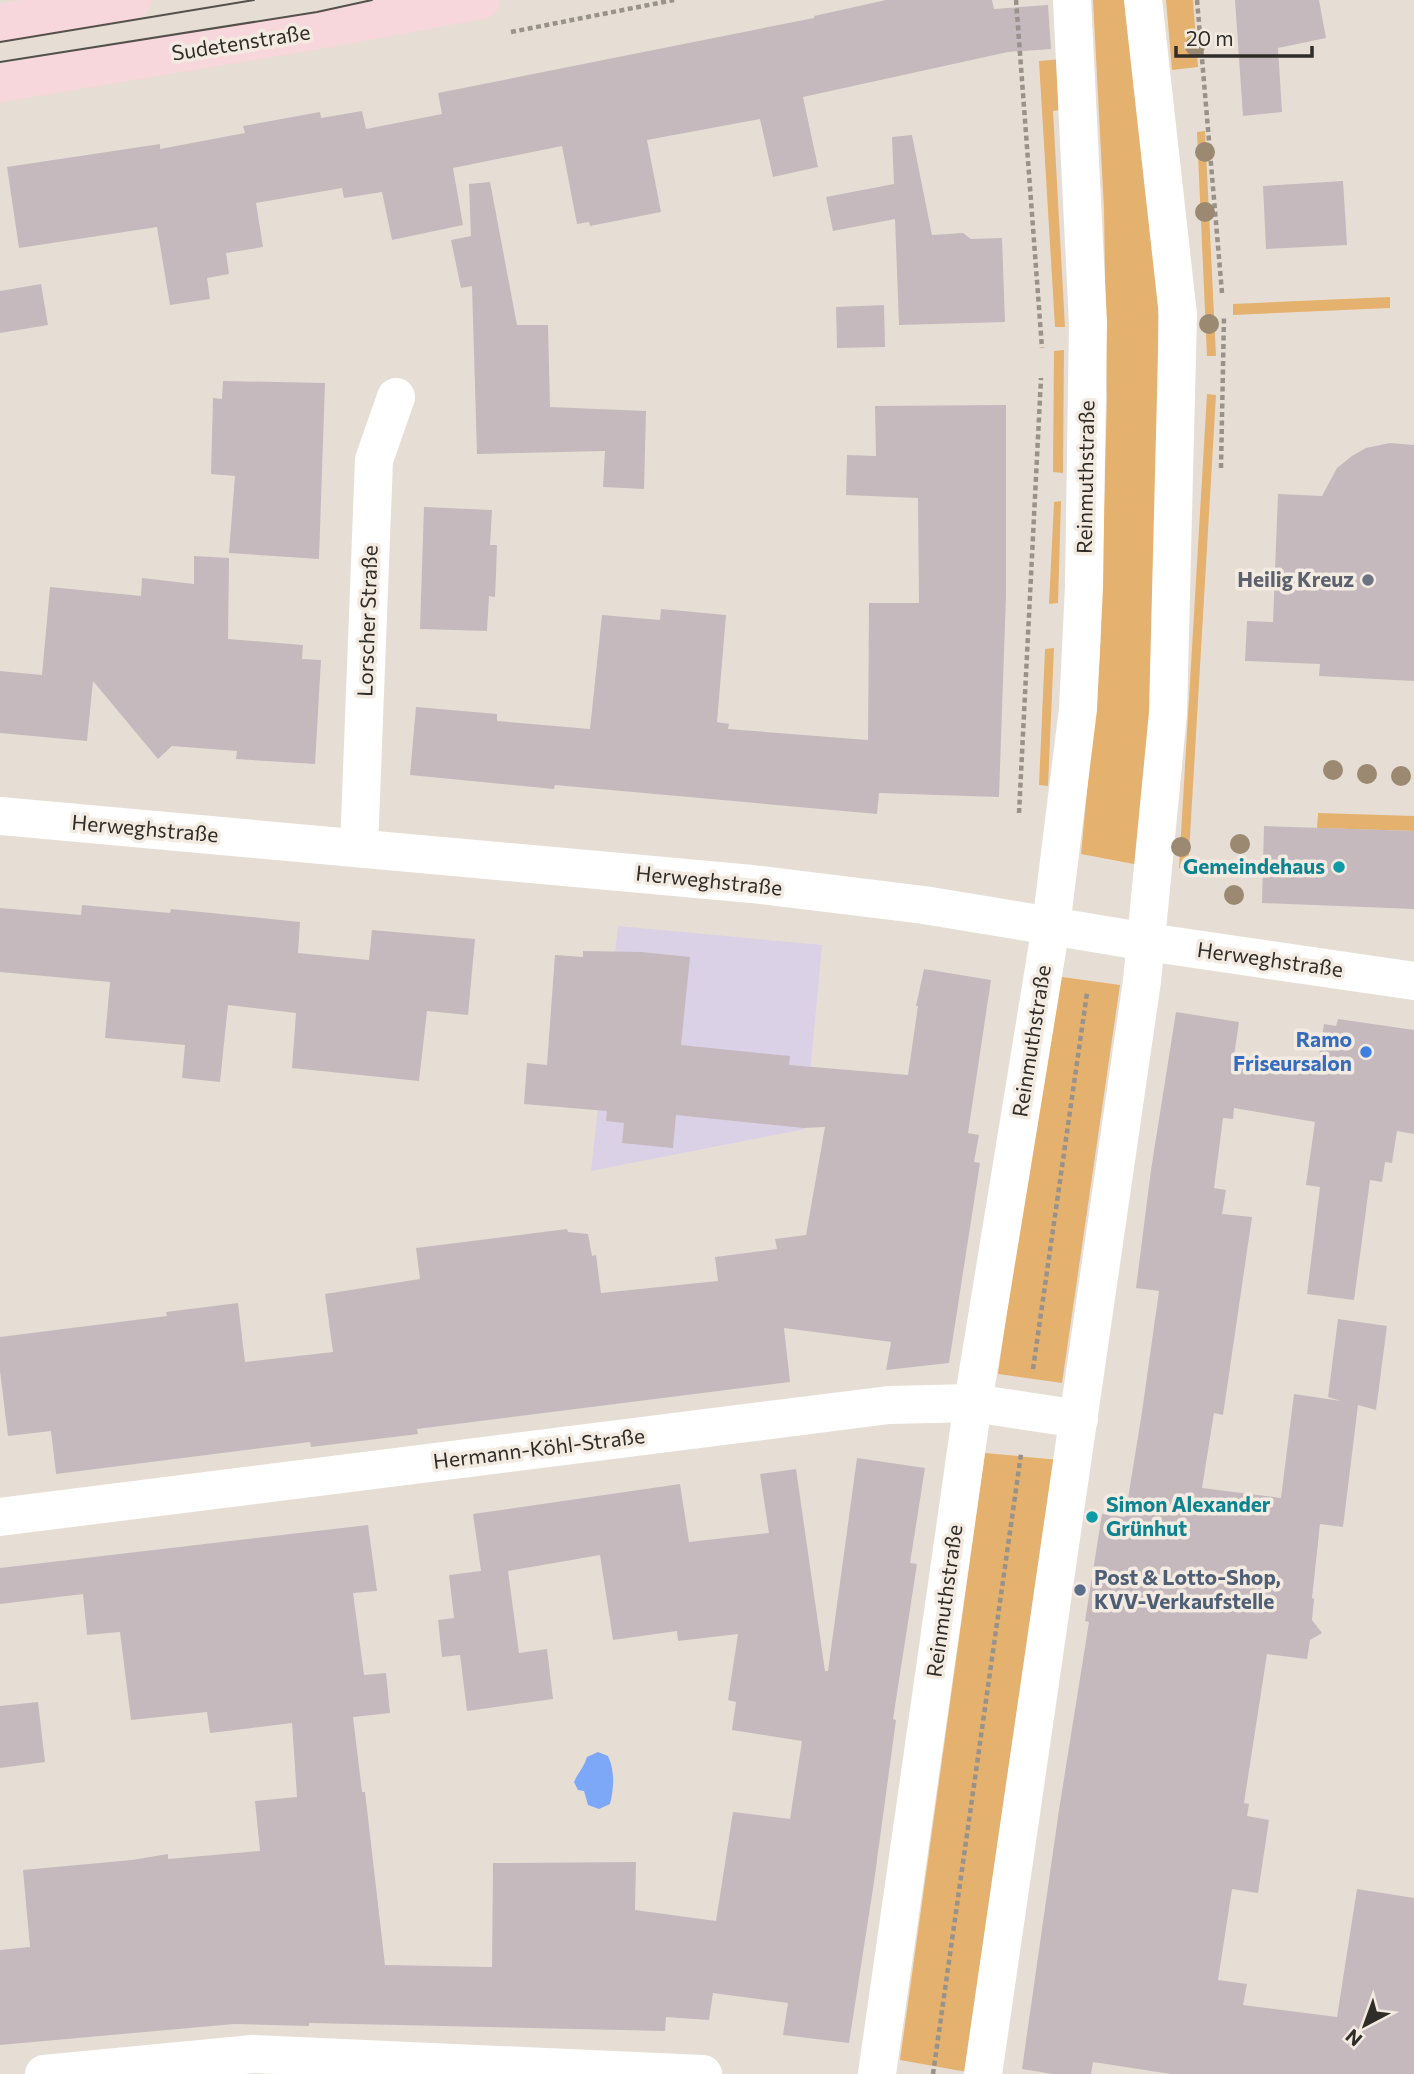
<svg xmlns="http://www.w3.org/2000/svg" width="1414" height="2074" viewBox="0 0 1414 2074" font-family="Commissioner,sans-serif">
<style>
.education{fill:#dad1e6}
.green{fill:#e5b16e}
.water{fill:#7da8f7}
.building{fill:#c5b9be}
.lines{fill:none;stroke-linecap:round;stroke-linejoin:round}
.path{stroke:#98928b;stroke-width:4.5;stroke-dasharray:5 3.5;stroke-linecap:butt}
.street{stroke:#fff;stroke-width:38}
.secondary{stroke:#f7d7db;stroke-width:38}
.tram{stroke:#54504b;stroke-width:2}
.tree{fill:#9b8971}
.worship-dot{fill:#6b7280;stroke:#f3ebe1;stroke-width:2.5}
.culture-dot{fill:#0f9aa8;stroke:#f3ebe1;stroke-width:2.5}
.shop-dot{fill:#3f7fe0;stroke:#f3ebe1;stroke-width:2.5}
.service-dot{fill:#5c6f8a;stroke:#f3ebe1;stroke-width:2.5}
.labels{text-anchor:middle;stroke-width:7;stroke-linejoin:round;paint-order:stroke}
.street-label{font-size:21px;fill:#302d29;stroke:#f3ebe1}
.worship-label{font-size:21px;font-weight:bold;fill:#5b616d;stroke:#f3ebe1;text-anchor:end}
.culture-label{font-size:21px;font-weight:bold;fill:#0d838f;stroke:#f3ebe1;text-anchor:end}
.shop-label{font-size:21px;font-weight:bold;fill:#366cbe;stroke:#f3ebe1;text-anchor:end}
.service-label{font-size:21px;font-weight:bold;fill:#4e5e75;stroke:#f3ebe1;text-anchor:start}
</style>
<rect width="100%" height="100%" fill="#e6ded4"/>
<polygon class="education" points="618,926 822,945 805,1129 591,1171"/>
<g class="green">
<polygon points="1093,0 1129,0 1158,305 1157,632 1139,865 1081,854 1100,655 1107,399 1104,209"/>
<polygon points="1166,0 1193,0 1198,67 1172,70"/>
<polygon points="1062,59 1067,109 1053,111 1065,327 1055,327 1039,61"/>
<polygon points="1205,131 1216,356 1207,356 1197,132"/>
<polygon points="1390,297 1390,308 1233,315 1233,304"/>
<polygon points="1064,350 1063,473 1053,472 1054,351"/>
<polygon points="1207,394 1216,395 1188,870 1179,868"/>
<polygon points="1061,501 1058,603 1049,604 1054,502"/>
<polygon points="1054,648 1048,786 1039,785 1045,649"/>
<polygon points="1318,813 1414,816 1414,831 1317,828"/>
<polygon points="1055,976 1120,985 1062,1383 998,1374"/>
<polygon points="985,1453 1060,1460 967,2072 900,2060"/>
</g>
<path class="water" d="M598,1752L608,1756C615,1771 614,1788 610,1804L599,1809L588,1805L584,1791L578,1790L574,1782C578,1773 584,1767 587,1757Z"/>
<g class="building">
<polygon points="886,0 992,0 994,9 1048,5 1051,49 1008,52 803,97 818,167 773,177 760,119 647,140 661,212 590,226 589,222 577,224 562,146 453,168 463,225 392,240 382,192 344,198 342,188 256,203 263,247 226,253 229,274 207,278 210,299 170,305 157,227 19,248 7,167 160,144 160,149 245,133 243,126 320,112 321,118 362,111 366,129 442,114 438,93 814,18 814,16"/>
<polygon points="1235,0 1319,0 1326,38 1278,48 1282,112 1243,116"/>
<polygon points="912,135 932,235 963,233 971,239 1002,238 1005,322 899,325 895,219 833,231 826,197 894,184 892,137"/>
<polygon points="1343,181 1347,245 1266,249 1263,186"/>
<polygon points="490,182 517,325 548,325 550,407 646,411 644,489 603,487 605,451 477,454 472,286 461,288 451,240 471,236 469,184"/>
<polygon points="41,284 48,325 0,333 0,291"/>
<polygon points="884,305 885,347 837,348 836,307"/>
<polygon points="223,381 325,383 319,559 229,553 235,476 211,474 213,398 222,399"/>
<polygon points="1006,405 1006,595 999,797 879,793 877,814 555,785 554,789 410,775 416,707 497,714 497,721 590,729 602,615 660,620 661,609 726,615 717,722 729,724 728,729 868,740 869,603 919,603 918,498 846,495 847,455 876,456 875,406"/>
<polygon points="1390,443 1414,445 1414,681 1319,676 1320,664 1245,661 1247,621 1273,622 1278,494 1322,496 1337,468 1352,456 1366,448"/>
<polygon points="424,507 492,510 490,545 497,545 496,574 495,597 489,596 487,631 420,629"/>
<polygon points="194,556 229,558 228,639 303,645 302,659 321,660 315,764 236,759 237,751 172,746 158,759 93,681 87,741 0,733 0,671 42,675 50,587 141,596 142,578 194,584"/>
<polygon points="1264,826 1414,831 1414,909 1262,903"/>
<polygon points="82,905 170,913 171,909 300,922 298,953 369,960 372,930 475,939 468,1015 427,1011 419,1081 292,1068 296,1013 228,1005 220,1082 182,1078 185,1045 105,1038 110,982 0,972 0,908 81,915"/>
<polygon points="583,951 641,952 690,957 681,1045 790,1056 789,1065 908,1075 918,1006 916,1006 924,969 991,980 968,1133 979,1135 974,1162 980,1163 949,1363 886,1370 891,1342 784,1328 790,1382 417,1429 418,1434 311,1447 310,1442 56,1474 51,1431 8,1436 0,1371 0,1337 167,1316 166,1312 238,1303 245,1362 333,1352 325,1294 420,1279 416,1248 567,1229 568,1232 588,1234 592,1256 596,1255 601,1293 718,1281 715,1257 777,1249 775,1239 806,1235 825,1127 804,1128 676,1115 673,1148 622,1143 624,1123 606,1121 607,1111 524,1104 527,1063 547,1065 555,955 583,957"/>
<polygon points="1176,1012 1239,1022 1234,1056 1317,1069 1324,1024 1336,1026 1338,1019 1414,1030 1414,1134 1397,1131 1392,1163 1385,1162 1382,1182 1370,1180 1354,1300 1307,1294 1320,1187 1306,1185 1315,1122 1234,1108 1233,1119 1223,1118 1214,1188 1226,1190 1222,1214 1252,1217 1223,1415 1214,1413 1202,1488 1281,1498 1294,1394 1341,1401 1328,1397 1338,1319 1387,1326 1376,1410 1358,1405 1343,1527 1320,1524 1312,1598 1314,1599 1312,1620 1322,1633 1310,1640 1307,1659 1267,1654 1244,1803 1249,1804 1247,1816 1269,1820 1258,1893 1232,1889 1218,1980 1247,1984 1243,2005 1337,2017 1357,1889 1414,1898 1414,2074 1171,2074 1093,2062 1091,2074 1053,2074 1022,2069 1059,1810 1089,1622 1085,1621 1102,1514 1125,1517 1142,1412 1159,1291 1136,1288 1151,1170"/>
<polygon points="857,1458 925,1468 910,1563 917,1564 893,1719 896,1720 874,1882 849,2043 783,2035 788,2003 713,1993 709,2020 666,2017 665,2031 309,2023 309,2026 234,2024 0,2045 0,1950 30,1947 23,1870 132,1860 168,1854 168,1859 260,1851 255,1801 297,1797 292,1723 210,1733 207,1712 131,1720 120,1632 87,1635 83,1594 0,1604 0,1568 368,1525 377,1591 353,1593 364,1675 386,1673 390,1713 353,1717 362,1792 365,1792 385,1965 492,1967 493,1863 636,1862 635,1910 716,1921 733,1812 790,1819 802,1741 732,1730 736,1702 728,1700 738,1634 678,1641 677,1631 613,1640 600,1555 508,1571 519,1653 547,1649 553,1699 467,1711 460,1655 442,1657 438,1620 454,1618 449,1575 481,1571 473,1514 680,1484 689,1542 769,1533 760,1474 796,1469 825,1671 828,1671"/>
<polygon points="38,1702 45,1762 0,1768 0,1706"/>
</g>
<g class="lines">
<g class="path">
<polyline points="1016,0 1042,348"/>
<polyline points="1197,0 1222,293"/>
<polyline points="511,32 674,0"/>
<polyline points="1221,468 1224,316"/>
<polyline points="1019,813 1041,378"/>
<polyline points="1033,1369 1087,993"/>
<polyline points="933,2074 1021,1454"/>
</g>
<g class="street">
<polyline points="0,816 752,884 924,905 1147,942 1414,981"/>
<polyline points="359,848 374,460 396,397"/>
<polyline points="0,1517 889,1405 973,1403 1079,1419"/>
<polyline points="44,2074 253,2054 703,2074"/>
<polyline points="877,2074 973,1403 1051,926 1078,709 1084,587 1088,323 1072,0"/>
<polyline points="983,2074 1142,981 1168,713 1178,315 1143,0"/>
</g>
<g class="secondary">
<polyline points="0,23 132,0"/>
<polyline points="0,83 318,30 481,0"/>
</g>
<g class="tram">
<polyline points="0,42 254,0"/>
<polyline points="0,62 317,12 372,0"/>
</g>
</g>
<g class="tree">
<circle cx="1195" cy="46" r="10"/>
<circle cx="1205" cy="152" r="10"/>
<circle cx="1205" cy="212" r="10"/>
<circle cx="1209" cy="324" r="10"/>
<circle cx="1333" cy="770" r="10"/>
<circle cx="1367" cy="774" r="10"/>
<circle cx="1401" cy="776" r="10"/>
<circle cx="1240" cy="844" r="10"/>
<circle cx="1181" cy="847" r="10"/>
<circle cx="1234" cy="895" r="10"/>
</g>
<circle class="worship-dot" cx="1368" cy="580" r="7"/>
<g class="culture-dot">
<circle cx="1339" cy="867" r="7"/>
<circle cx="1092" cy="1517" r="7"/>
</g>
<circle class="shop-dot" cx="1366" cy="1052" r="7"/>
<circle class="service-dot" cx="1080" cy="1590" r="7"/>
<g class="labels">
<g class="street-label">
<text transform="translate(241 43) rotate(-9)" y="7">Sudetenstraße</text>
<text transform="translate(1086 477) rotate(-89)" y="7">Reinmuthstraße</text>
<text transform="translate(368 621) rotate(-88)" y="7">Lorscher Straße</text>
<text transform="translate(145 829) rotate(5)" y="7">Herweghstraße</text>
<text transform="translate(709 881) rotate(6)" y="7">Herweghstraße</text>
<text transform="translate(1270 960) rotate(8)" y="7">Herweghstraße</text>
<text transform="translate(1032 1041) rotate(-81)" y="7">Reinmuthstraße</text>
<text transform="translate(539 1449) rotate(-7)" y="7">Hermann-Köhl-Straße</text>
<text transform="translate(945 1601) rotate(-82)" y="7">Reinmuthstraße</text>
</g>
<g class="worship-label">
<text x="1354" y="587">Heilig Kreuz</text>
</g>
<g class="culture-label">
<text x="1325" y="874">Gemeindehaus</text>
<text x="1106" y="1512" text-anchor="start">Simon Alexander<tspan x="1106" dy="24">Grünhut</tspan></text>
</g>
<g class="shop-label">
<text x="1352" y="1047">Ramo<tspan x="1352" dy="24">Friseursalon</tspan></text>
</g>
<g class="service-label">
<text x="1094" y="1585">Post &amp; Lotto-Shop,<tspan x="1094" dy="24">KVV-Verkaufstelle</tspan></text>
</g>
</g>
<g transform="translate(1365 2025) rotate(221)" stroke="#f3ebe1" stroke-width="5" paint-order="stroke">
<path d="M0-5L12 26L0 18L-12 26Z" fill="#302d29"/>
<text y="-10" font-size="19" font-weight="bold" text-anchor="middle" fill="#302d29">N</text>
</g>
<path d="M1176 46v10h136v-10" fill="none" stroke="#302d29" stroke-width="3.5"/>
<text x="1186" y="46" font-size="21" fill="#302d29" stroke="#f3ebe1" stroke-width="5" paint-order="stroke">20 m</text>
</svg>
